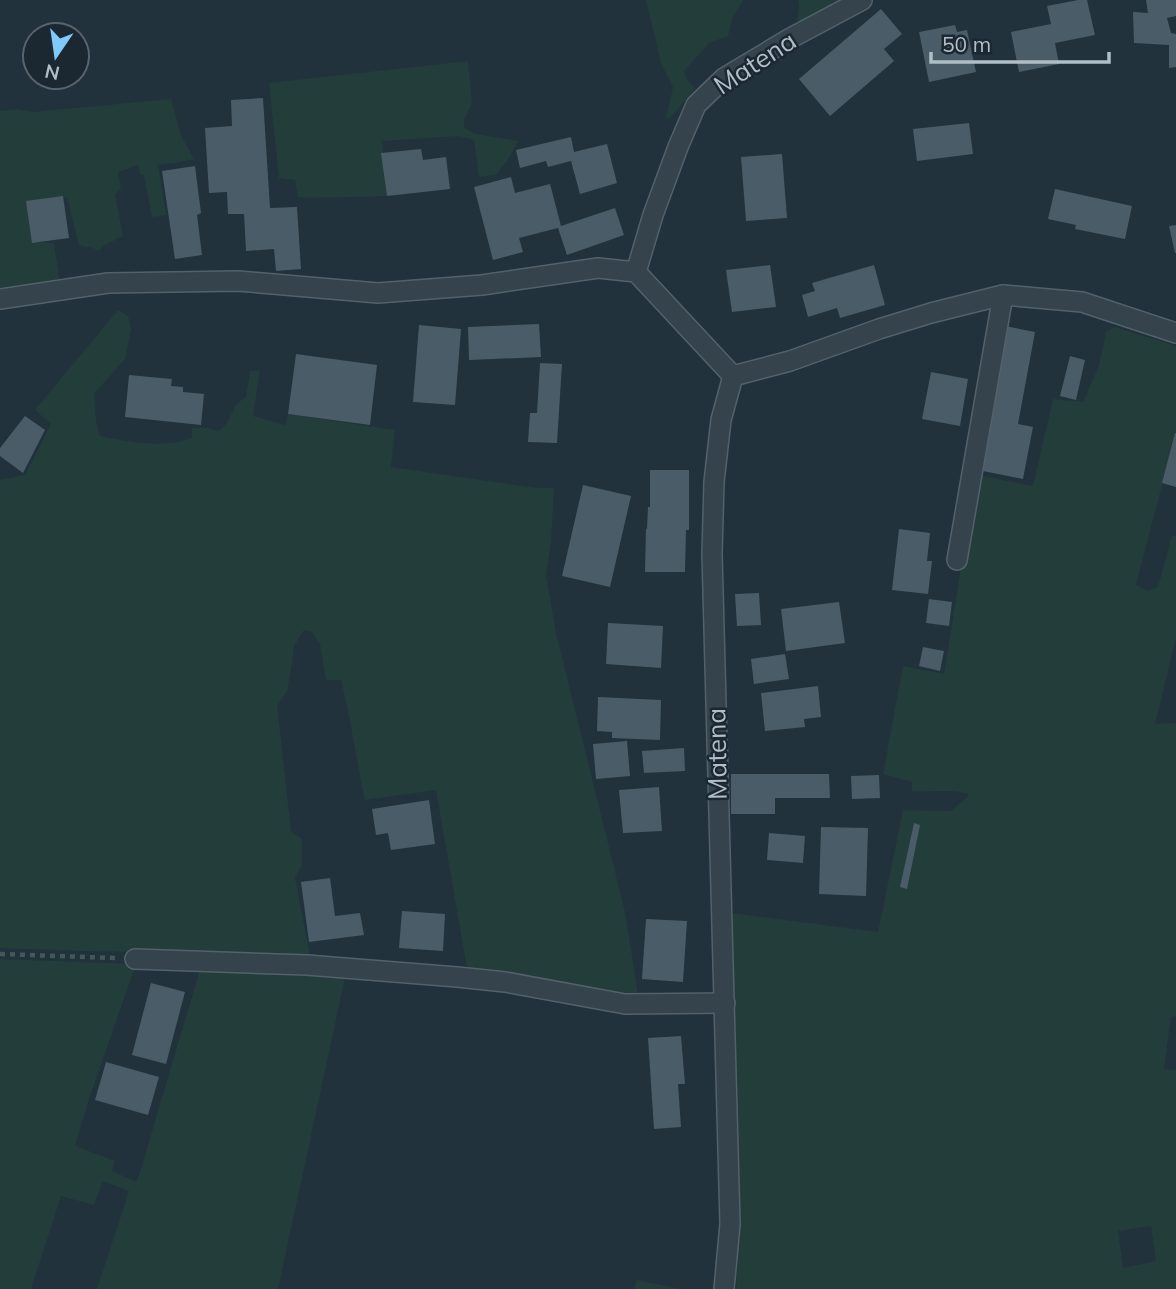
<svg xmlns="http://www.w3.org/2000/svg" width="1176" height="1289" viewBox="0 0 1176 1289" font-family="Mulish,sans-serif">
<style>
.green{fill:#233d3b;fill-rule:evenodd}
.building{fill:#4a5c67}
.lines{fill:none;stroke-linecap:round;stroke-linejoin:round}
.street-casing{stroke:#53616a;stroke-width:22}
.path{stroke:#415957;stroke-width:4.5;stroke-dasharray:5 5;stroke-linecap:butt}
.street{stroke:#35434c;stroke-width:19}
.labels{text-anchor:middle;stroke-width:5;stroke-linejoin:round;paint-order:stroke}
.street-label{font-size:26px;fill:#b0bec8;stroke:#1b2831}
</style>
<rect width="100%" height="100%" fill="#21323c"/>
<g class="green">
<polygon points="646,0 743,0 732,19 728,36 709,43 684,71 686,78 695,88 671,117 666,119 673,87 661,63"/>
<polygon points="798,0 843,0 797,23 799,6"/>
<polygon points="468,61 472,103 464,120 464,128 476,134 518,141 507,161 496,175 479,177 474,140 459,136 382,141 387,196 310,198 298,197 295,180 279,178 269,83"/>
<polygon points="171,99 181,135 194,159 175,163 158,165 166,215 152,217 144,175 141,175 138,165 118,172 121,188 115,194 123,236 103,246 99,251 93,248 79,245 67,197 30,203 35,242 54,243 60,284 0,292 0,111 17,109 33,112"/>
<path d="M118,310L128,316L131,329L125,359L94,394L96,421L100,436C129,442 163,449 192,438V428H208L218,431L227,423L236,404L246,397L250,371L260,370L253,416L285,425L288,414L395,430L391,467L536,488H554L551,541L546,575L556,633L625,912L638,994L619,993L505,972L467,968L436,790L365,800C356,760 351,719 341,680H326L320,644L312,632L304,630L294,646L292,663L287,691L277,706L291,831L302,839V865L295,878L310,955L81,951L0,948V480L25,475L51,424L35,410Z"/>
<path d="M1115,327L1176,346V431L1136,585L1147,591L1158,587L1172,535L1176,536V638L1155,724L1176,723V1016L1171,1017L1164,1069L1176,1070V1289H736L740,1226L730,913L878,932L903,810L951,811L969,795C955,788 929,793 912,791V782L883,774L903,666L944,674L976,475L1033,486L1053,399L1083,402L1099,365L1106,332ZM1151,1226L1156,1261L1123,1268L1118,1231Z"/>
<polygon points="0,959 136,964 90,1096 75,1146 115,1161 112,1171 137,1182 202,963 346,973 278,1289 97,1289 129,1191 103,1181 94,1205 61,1196 31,1289 0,1289"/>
<polygon points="637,1280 681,1289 634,1289"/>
</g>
<g class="building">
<polygon points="1078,0 1087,0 1095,35 1055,43 1059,64 1019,72 1011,32 1051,24 1047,6"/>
<polygon points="1146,0 1176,0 1176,16 1167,18 1171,33 1176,34 1176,67 1169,68 1169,45 1134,43 1133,12 1148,13"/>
<polygon points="881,9 902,34 884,49 894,61 830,116 799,79"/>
<polygon points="955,25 957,32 967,30 976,72 929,82 919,32"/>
<polygon points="263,98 270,208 297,207 301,269 276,271 274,249 246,251 244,214 228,214 227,192 209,193 205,128 232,126 231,100"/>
<polygon points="969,123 973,154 917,161 913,129"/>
<polygon points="571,137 574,152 607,144 617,183 580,194 571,161 548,167 546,161 520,168 516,150"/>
<polygon points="421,149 423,160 446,157 450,189 387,196 381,153"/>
<polygon points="782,154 787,218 746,221 741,157"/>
<polygon points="195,166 201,213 197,215 202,255 175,259 162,171"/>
<polygon points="511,177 515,193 550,184 561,226 615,208 624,235 567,255 558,228 519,238 523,252 493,260 474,187"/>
<polygon points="1055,189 1132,206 1125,239 1075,229 1076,225 1048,219"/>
<polygon points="63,196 69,238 32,243 26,201"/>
<polygon points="1176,225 1176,253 1175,253 1169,226"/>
<polygon points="770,265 776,307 732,312 726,270"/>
<polygon points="874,265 885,305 840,318 837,308 808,317 802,295 815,291 812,283"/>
<polygon points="539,324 541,357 469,360 468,327"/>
<polygon points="419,325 461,329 455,405 413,402"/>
<polygon points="1005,326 1035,332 1018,424 1033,427 1023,479 978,470"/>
<polygon points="296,354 377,365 370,425 288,414"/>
<polygon points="1070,356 1085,360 1076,400 1060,396"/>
<polygon points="540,363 562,364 557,443 528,442 530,413 537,413"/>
<polygon points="931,372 968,379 960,426 922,419"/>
<polygon points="129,375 172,379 171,386 183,387 183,392 204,394 201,425 125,417"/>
<polygon points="25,416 45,430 23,473 0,456 0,448"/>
<polygon points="1175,433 1176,433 1176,487 1162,483"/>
<polygon points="650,470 689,470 689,530 686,530 685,572 645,572 646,529 647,529 648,507 650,507"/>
<polygon points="583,485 631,496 610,587 562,576"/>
<polygon points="899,529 930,533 927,561 932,561 928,594 892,590"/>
<polygon points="759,593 761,625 737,626 735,594"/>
<polygon points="929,599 952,602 949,626 926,623"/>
<polygon points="839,602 845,643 786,651 781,609"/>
<polygon points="608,623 663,626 661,668 606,664"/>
<polygon points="923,647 944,651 940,671 919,666"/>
<polygon points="785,654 789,679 754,684 751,659"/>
<polygon points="818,686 821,717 804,719 805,727 765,731 761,693"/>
<polygon points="598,697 661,700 660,740 612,738 612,732 597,731"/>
<polygon points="627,741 630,776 596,779 593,744"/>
<polygon points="684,748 685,771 644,773 642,751"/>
<polygon points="731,774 829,774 830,798 775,798 775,814 731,814"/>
<polygon points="879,775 880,798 852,799 851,776"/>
<polygon points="659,787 662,831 623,833 619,790"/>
<polygon points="429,800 435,844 391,850 388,833 376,835 372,809"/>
<polygon points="914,823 920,825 907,889 900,887"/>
<polygon points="821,827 868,828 866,896 819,894"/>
<polygon points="769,833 805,836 803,863 767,860"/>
<polygon points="330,878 335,916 360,913 364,935 309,942 301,882"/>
<polygon points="402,911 445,914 443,951 399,948"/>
<polygon points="646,919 687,921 683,982 642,979"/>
<polygon points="151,983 185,992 166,1064 132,1055"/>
<polygon points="681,1036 685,1084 678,1084 681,1127 654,1129 648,1038"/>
<polygon points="106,1062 159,1077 148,1115 95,1100"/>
</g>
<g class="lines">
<defs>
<g id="street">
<polyline points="636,272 653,215 678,147 696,105 724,78 789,39 862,0"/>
<polyline points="0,299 108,283 238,281 378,293 482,285 598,268 636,272 733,376"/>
<polyline points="733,376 790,361 879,329 931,313 1003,295 1082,302 1176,333"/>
<polyline points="957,560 1003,295"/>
<polyline points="135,959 307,965 457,977 505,982 625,1004 725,1003"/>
<polyline points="724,1289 730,1224 712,554 714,482 721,420 733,376"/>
</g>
</defs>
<use href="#street" class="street-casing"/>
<polyline class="path" points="0,954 115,958"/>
<use href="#street" class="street"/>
</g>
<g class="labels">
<g class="street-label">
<text transform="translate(755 63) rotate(-33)" y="9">Matena</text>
<text transform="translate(717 754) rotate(-91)" y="9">Matena</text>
</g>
</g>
<g transform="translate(56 56) rotate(193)"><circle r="33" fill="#1b2831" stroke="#57646d" stroke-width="2"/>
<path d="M0-5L12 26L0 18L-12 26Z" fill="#82c9fb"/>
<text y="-10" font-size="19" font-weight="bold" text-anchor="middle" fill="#b0bec8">N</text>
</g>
<path d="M931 52v10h178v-10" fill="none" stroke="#b0bec8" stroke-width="3.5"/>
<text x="942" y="52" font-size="21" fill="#b0bec8" stroke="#1b2831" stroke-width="5" paint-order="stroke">50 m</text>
</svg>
